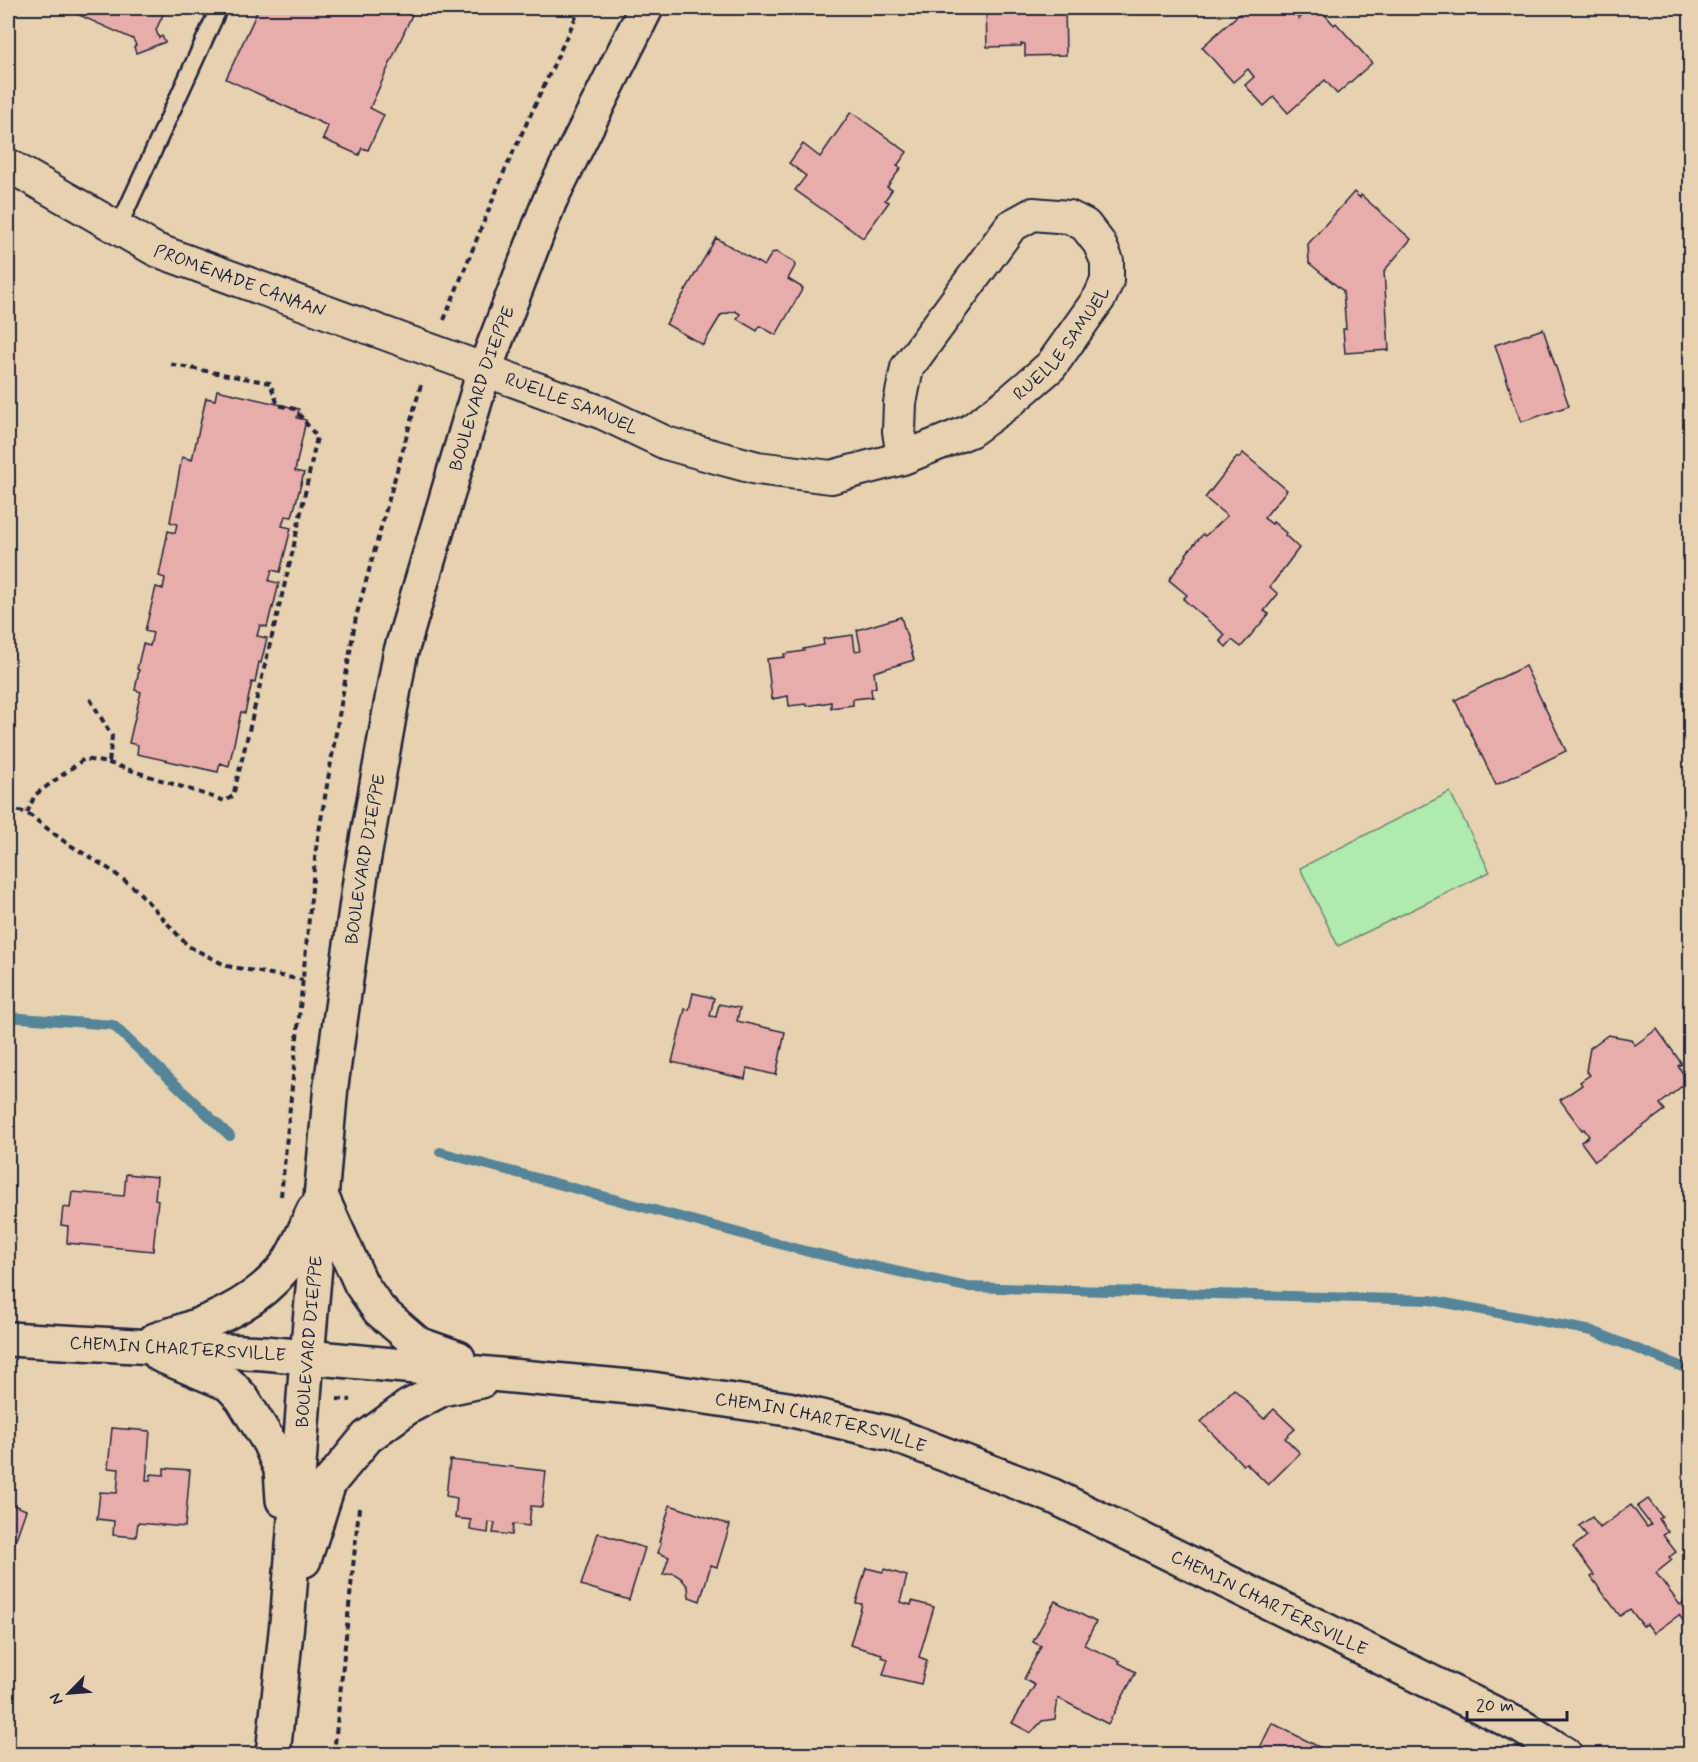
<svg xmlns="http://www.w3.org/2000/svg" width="1698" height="1762" viewBox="0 0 1698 1762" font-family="Mynerve,sans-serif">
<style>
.green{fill:#b1eaad;stroke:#6a8674;stroke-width:1.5}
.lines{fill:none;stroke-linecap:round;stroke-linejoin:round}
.stream{stroke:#568498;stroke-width:10}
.building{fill:#e8adaa;stroke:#22223b;stroke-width:1.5}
.lane-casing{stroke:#22223b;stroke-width:20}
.street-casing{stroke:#22223b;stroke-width:36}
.secondary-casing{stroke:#22223b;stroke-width:38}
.path{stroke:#22223b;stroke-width:4;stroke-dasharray:6 4.5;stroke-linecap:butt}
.lane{stroke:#e6d2b1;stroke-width:15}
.street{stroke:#e6d2b1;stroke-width:32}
.secondary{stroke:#e6d2b1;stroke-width:33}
.labels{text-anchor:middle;stroke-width:4.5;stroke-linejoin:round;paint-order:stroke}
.street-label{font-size:18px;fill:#22223b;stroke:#e6d2b1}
</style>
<rect width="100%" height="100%" fill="#e6d2b1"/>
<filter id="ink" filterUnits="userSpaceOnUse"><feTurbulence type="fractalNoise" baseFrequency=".0167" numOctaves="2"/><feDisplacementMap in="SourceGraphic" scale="12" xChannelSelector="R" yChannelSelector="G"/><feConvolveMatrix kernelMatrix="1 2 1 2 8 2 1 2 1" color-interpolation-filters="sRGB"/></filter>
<g filter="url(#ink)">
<polygon class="green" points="1450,792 1490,872 1338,946 1300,868"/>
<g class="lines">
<g class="stream">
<polyline points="8,1017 113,1025 230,1136"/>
<polyline points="440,1152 805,1251 967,1287 1430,1300 1592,1331 1690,1370"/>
</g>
</g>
<g class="building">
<polygon points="83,8 166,8 156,30 159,38 162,36 165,42 136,53 134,47 136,45 133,39 79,15"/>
<polygon points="259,8 415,8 370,108 384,115 368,150 362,148 359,155 323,139 328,126 226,79"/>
<polygon points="986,8 1065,8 1066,55 1025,56 1025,44 1021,44 1021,46 987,47"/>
<polygon points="1246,8 1289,8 1299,19 1311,8 1320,9 1334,25 1336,23 1372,63 1337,94 1325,80 1288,113 1274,97 1264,106 1245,85 1254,77 1248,69 1233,82 1202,47"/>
<polygon points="851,112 907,152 897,166 901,168 887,187 892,190 885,200 889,202 863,238 795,190 806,176 789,163 803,144 820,157"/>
<polygon points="1354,192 1360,198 1361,195 1411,239 1384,271 1389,350 1345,353 1343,329 1346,329 1343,291 1309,263 1308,244"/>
<polygon points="716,238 764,266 772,253 776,252 794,262 795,266 788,279 803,288 776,335 760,326 757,331 737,319 740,314 735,311 721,315 703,345 666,324"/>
<polygon points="1543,329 1569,406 1521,422 1495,345"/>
<polygon points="217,390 299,409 297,418 306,420 295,471 304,473 292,517 285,516 282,526 291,528 280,572 272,570 269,581 279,583 273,608 272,607 267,627 260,625 257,636 267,638 261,663 259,662 255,683 252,682 245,713 241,712 229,766 220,763 218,772 137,754 138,745 129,743 141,692 135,690 139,670 137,669 143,644 150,646 153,633 145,631 156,587 163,589 165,578 159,576 168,531 175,533 177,524 170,522 182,457 192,460 206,398 215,400"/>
<polygon points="1243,453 1287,490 1264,518 1272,524 1273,522 1286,533 1285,535 1299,548 1270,587 1278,594 1264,611 1269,614 1241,647 1232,640 1226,647 1220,641 1225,635 1183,599 1187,595 1169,580 1187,555 1186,554 1203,534 1205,536 1227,516 1205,498 1237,457 1239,458"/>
<polygon points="901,617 914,660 874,672 876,687 871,689 872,697 853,699 853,705 831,708 831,702 807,706 806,704 789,706 788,696 772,699 767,659 785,657 784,654 804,651 803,649 824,645 823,639 853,635 855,651 861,650 857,630"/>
<polygon points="1525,666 1566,751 1496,785 1455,700"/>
<polygon points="1690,941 1690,982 1685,981"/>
<polygon points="693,993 714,998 710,1016 716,1017 719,1004 740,1008 737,1021 785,1032 776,1075 747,1068 745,1079 672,1062 685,1009 689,1010"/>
<polygon points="1657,1029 1682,1064 1678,1066 1688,1081 1660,1104 1665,1110 1595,1161 1581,1142 1589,1136 1584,1129 1582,1130 1560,1100 1582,1085 1580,1082 1590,1075 1586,1071 1590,1048 1608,1035 1630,1039 1635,1045"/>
<polygon points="126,1174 157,1177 155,1199 158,1200 153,1251 67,1243 68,1226 61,1225 63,1207 70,1208 72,1192 124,1196"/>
<polygon points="1234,1389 1264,1419 1274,1409 1295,1429 1285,1438 1300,1453 1268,1485 1246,1463 1243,1465 1201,1422"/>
<polygon points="112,1428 150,1431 146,1480 150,1480 151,1474 164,1475 164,1468 190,1470 185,1527 138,1523 136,1537 113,1535 114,1521 97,1519 100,1492 117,1493 119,1469 108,1468"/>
<polygon points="450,1460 546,1471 542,1507 531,1506 529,1526 513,1524 512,1535 493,1533 495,1523 489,1522 488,1533 470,1530 471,1520 455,1518 457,1498 446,1496"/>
<polygon points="1648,1499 1662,1517 1659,1519 1668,1532 1663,1535 1676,1552 1669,1557 1672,1560 1656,1573 1680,1605 1690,1597 1690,1623 1685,1623 1679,1615 1654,1633 1647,1624 1643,1626 1630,1609 1620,1616 1591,1577 1594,1575 1573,1547 1587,1536 1579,1526 1592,1517 1600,1528 1631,1505 1647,1527 1651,1525 1637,1507"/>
<polygon points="8,1503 26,1510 12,1550 8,1548"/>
<polygon points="670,1505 730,1525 717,1567 711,1565 700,1601 689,1597 688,1587 681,1578 673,1573 663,1575 669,1557 658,1553 661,1543 659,1542"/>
<polygon points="598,1533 645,1548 629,1600 581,1585"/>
<polygon points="866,1568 883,1572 884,1569 907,1576 900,1602 911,1605 912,1601 934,1607 919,1657 927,1660 921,1684 883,1675 888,1659 881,1657 882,1654 850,1645 862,1604 856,1603"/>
<polygon points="1055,1601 1096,1622 1084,1645 1120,1661 1119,1663 1136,1672 1108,1724 1058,1698 1055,1719 1042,1721 1031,1733 1012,1723 1035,1685 1024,1679 1041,1646 1033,1642"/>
<polygon points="1272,1723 1329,1752 1328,1754 1257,1754"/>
</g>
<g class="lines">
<defs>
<polyline id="lane" points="118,228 219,8"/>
<g id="street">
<path id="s1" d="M8,165L156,250L603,413L666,443L716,457L757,468L831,477L903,458L970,431L1008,403L1051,366L1100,297L1107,281V261L1099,243L1085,225L1069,217L1033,214L1011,226L907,368L900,403L899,431L903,458"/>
</g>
<g id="secondary">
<polyline points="323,1200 361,1284 379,1310 418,1344 458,1358"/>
<path id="s2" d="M8,1339L264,1353L652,1389L788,1409L892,1434L1053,1496L1522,1727L1565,1754"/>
<path d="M155,1340C202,1325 251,1309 284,1268C296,1254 305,1228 314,1210"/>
<polyline points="160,1355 229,1384 242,1398 269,1442 281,1469 283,1500"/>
<polyline points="304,1560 329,1483 367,1437 408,1407 442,1389 481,1381"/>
<path id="s3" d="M273,1754L288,1613L307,1357L331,1085L361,874L400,655L484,371L550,200L646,8"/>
</g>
</defs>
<use href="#lane" class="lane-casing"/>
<use href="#street" class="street-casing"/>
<use href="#secondary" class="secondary-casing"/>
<g class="path">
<polyline points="444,320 504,172 580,8"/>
<polyline points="90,699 112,736 109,763"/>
<polyline points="8,808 27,813 65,842 109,869 137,890 188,946 227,966 303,980"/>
<polyline points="27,813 35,795 84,759 109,763 225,801 233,796 292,554 317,437 295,409 278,405 270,383 169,364"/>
<polyline points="281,1196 316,849 356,617 422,381"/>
<polyline points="337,1399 351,1400"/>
<polyline points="334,1754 359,1508"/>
</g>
<use href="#lane" class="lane"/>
<use href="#street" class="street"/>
<use href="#secondary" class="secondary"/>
</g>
</g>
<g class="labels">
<g class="street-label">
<text dy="6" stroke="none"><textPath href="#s1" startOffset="260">PROMENADE CANAAN</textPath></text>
<text dy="6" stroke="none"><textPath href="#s1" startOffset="1160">RUELLE SAMUEL</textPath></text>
<text dy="6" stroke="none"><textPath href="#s3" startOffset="1386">BOULEVARD DIEPPE</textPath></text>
<text dy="6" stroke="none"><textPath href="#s1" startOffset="614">RUELLE SAMUEL</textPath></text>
<text dy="6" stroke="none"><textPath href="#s3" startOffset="900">BOULEVARD DIEPPE</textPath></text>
<text dy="6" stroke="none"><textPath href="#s3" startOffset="414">BOULEVARD DIEPPE</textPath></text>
<text dy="6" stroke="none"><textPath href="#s2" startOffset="170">CHEMIN CHARTERSVILLE</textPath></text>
<text dy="6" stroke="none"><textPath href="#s2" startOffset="818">CHEMIN CHARTERSVILLE</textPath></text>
<text dy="6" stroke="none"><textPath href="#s2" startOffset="1304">CHEMIN CHARTERSVILLE</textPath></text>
</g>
</g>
<rect width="1698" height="1762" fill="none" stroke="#e6d2b1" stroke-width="30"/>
<rect x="15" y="15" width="1668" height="1732" fill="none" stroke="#22223b" stroke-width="2" filter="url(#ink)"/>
<g transform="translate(69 1693) rotate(245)" stroke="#e6d2b1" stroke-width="4.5" paint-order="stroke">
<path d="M0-4.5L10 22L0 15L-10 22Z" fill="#22223b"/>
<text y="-9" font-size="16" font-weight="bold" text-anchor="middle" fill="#22223b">N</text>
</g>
<path d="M1467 1711v9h100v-9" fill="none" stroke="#22223b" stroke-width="3"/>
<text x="1476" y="1711" font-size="18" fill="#22223b" stroke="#e6d2b1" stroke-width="4.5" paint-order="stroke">20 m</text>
</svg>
